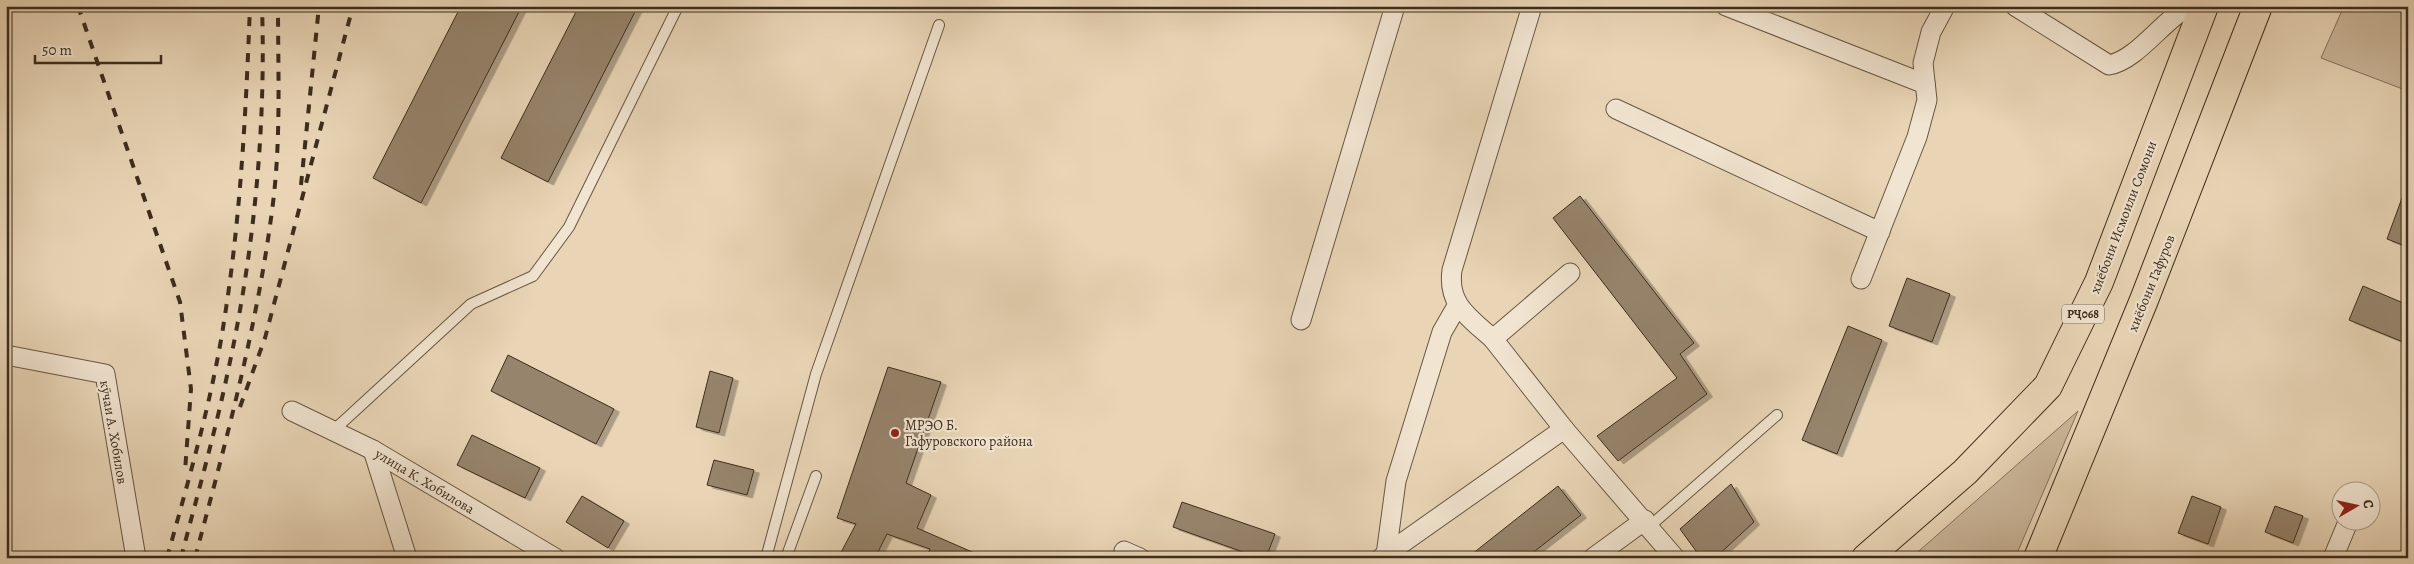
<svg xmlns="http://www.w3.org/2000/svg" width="2414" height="564" viewBox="0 0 2414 564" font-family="Alegreya,serif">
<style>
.green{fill:#ccb89c;stroke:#84725c}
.building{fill:#96846c;stroke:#3c2d1c;filter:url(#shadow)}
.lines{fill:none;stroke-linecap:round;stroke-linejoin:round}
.lane-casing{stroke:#675742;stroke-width:12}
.street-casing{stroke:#675742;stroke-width:21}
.highway-casing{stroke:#3c2d1c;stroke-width:30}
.lane{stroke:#f1e4d0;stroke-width:10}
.street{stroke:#f1e4d0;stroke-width:19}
.highway{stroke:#e9d5b6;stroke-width:28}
.rail{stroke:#3c2d1c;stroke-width:4;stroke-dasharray:9 9;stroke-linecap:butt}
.poi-dot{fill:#8f2418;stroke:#f1e4d0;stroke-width:2}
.labels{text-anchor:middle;stroke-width:4.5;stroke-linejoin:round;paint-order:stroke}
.shield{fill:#f1e4d0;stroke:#726452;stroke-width:1}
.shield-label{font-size:12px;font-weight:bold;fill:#3c2d1c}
.street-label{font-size:14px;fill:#3c2d1c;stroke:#f1e4d0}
.poi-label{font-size:14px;fill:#3c2d1c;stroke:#f1e4d0;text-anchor:start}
</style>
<defs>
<filter id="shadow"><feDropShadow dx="5.5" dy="3" stdDeviation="0" flood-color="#0004"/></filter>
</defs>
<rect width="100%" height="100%" fill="#e9d5b6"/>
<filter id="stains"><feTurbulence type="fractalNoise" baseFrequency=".004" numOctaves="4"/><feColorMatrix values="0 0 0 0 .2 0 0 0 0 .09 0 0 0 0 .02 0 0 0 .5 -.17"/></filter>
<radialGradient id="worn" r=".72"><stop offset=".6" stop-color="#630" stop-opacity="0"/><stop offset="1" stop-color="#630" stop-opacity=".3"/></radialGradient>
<g class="green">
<polygon points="2344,6 2394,6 2408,11 2408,91 2321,58"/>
<polygon points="2078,411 2015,558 1911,558"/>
</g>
<g class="building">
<polygon points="461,6 522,6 421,203 373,178"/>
<polygon points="579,6 638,6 548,182 501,158"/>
<polygon points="2406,187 2408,188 2408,247 2387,239"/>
<polygon points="1580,196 1694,343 1680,354 1707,394 1618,461 1597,436 1677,378 1553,218"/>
<polygon points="1907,278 1950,294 1932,342 1889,326"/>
<polygon points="2363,286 2408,305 2408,344 2349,320"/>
<polygon points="1848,326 1882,340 1837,454 1802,440"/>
<polygon points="508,355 614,409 596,444 491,391"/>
<polygon points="888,367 941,382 906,483 931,495 917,528 986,558 926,558 930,549 887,534 875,558 838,558 856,524 837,518"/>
<polygon points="710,371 733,378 719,433 696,427"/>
<polygon points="472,435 540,468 525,498 457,465"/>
<polygon points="714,460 754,470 747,495 707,485"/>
<polygon points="1731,484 1754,522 1715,558 1701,558 1680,529"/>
<polygon points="1558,486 1581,515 1526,558 1467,558"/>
<polygon points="582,496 624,521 608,548 566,522"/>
<polygon points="2192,496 2221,507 2208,544 2178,533"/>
<polygon points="1182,502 1275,534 1266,558 1260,558 1173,527"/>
<polygon points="2275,506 2303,516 2293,543 2265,532"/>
</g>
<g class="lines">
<defs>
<g id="lane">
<polyline points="334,430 471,304 533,276 569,227 678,6"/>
<polyline points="1650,526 1777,415"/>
<polyline points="766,558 816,374 939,25"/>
<polyline points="786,558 816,476"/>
</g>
<g id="street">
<polyline points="1726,6 1925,84"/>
<path d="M2015,6L2109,65C2137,60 2162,21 2189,6"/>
<polyline points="1616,109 1880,232"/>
<polyline points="1861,279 1917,137 1927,100 1923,63 1931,32 1945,6"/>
<polyline points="1301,320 1395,6"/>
<path d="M1493,339C1470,318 1447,305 1452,270L1532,6"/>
<polyline points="6,355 105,374 136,558"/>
<polyline points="292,411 373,450 555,558"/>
<polyline points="1564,429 1493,339 1570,273"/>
<polyline points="373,450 407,558"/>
<polyline points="1124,551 1140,558"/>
<polyline points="1386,555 1396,481 1442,332 1457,306"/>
<polyline points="1381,558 1564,429 1675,558"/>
<polyline points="1593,558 1645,520"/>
<polyline points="2333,558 2348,522"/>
</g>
<g id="highway">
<polyline points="1866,558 1965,472 2048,386 2099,282 2204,6"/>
<polyline points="2038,558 2144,300 2258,6"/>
</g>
</defs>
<use href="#lane" class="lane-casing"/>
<use href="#street" class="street-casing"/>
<use href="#highway" class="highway-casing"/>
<use href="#lane" class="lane"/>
<use href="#street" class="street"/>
<use href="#highway" class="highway"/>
<g class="rail">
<polyline points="78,6 180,302 191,389 185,471"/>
<polyline points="301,185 319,6"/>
<polyline points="240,407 265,338 353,6"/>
<path d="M167,558C189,478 213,397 225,315C241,213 246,109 250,6"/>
<path d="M181,558C197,496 215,433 228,371C254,252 266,128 262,6"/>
<path d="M195,558C226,441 258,324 273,203C281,138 278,71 278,6"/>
</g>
</g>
<circle class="poi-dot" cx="895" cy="433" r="5"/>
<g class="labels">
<rect class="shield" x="2062" y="304.5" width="42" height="19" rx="4"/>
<g class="shield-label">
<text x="2083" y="318">РҶ068</text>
</g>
<g class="street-label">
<text transform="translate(2123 217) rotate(-69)" y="5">хиёбони Исмоили Сомони</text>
<text transform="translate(2151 283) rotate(-68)" y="5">хиёбони Гафуров</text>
<text transform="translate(114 432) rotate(80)" y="5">кӯчаи А. Хобилов</text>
<text transform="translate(425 481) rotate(31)" y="5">улица К. Хобилова</text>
</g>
<g class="poi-label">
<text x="905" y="430">МРЭО Б.<tspan x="905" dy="16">Гафуровского района</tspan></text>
</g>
</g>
<rect width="2414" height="564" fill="none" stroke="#e9d5b6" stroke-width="25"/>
<rect x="8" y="8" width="2399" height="549" fill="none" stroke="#3c2d1c" stroke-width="2.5"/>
<rect x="12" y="12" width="2389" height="539" fill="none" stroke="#3c2d1c"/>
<g transform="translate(2356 506) rotate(81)"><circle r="24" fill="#f1e4d0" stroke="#a99b88"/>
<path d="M0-4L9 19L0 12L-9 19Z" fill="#8f2418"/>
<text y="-8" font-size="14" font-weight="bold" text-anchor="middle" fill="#3c2d1c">С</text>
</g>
<path d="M35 55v8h126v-8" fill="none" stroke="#3c2d1c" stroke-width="2.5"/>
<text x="42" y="55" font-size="15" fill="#3c2d1c" stroke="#f1e4d0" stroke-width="4" paint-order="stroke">50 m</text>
<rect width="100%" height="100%" filter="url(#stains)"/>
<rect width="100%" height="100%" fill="url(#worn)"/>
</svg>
